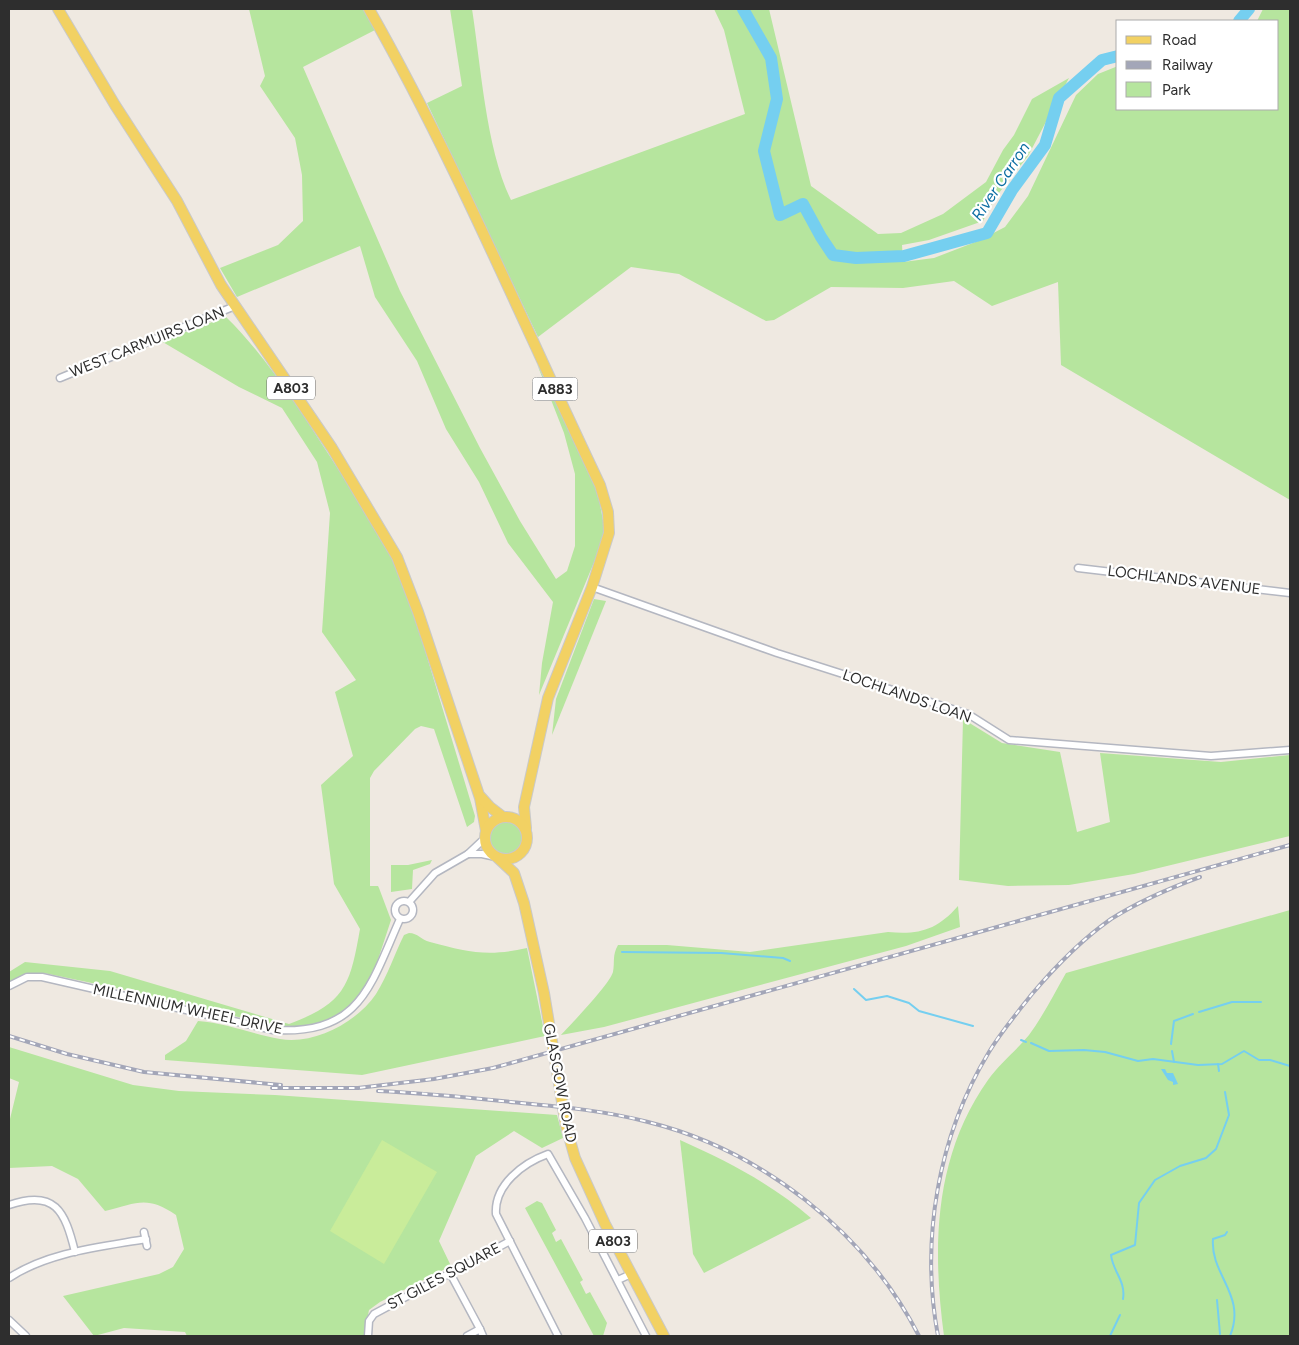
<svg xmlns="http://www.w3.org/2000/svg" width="1299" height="1345" viewBox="0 0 1299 1345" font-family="Figtree,sans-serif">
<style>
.green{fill:#b6e59e}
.pitch{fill:#c9ec9a}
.water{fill:#75cff0}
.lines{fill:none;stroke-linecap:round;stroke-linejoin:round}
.stream{stroke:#75cff0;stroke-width:2}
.river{stroke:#75cff0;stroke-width:12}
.minor-casing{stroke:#b4b7c1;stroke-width:9}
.primary-casing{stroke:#c9c9c9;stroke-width:12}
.minor{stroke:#fff;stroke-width:6}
.primary{stroke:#f2d163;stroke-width:10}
.rail-casing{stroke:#a3a6b8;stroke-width:4}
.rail{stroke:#fff;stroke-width:2;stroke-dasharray:5.5;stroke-linecap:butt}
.labels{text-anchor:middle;stroke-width:4.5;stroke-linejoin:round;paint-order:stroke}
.shield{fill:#fff;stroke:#6d6d6d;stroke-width:1}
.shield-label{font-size:14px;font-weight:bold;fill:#2e2e2e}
.street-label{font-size:15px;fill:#2e2e2e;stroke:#fff}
.water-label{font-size:16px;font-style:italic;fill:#0d6fa3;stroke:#fff}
</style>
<rect width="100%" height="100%" fill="#efe9e1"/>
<g class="green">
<polygon points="249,9 363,9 375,30 303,67 400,291 480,448 520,521 556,579 567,571 575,546 575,474 564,433 537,364 597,488 604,526 602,543 539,695 542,663 553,602 508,543 479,482 446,429 417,361 375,297 360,246 237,297 220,268 278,245 303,221 302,175 295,138 260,86 265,76"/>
<path d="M450,9H472C481,66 486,149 511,200L745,114L724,30L714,9H769L811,186L878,234L901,233L943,214L986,182L1003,150L1014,135L1032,99L1069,78L1028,156L995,198L983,221L929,240L902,245L903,262L934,258L978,241L1005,227L1028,196L1076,95L1098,74L1118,66V109H1278V21H1257L1263,9H1290V500L1061,365L1058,282L992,306L954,281L903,288L831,287L774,320L766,321L679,274L631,267L538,337L427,103L462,86Z"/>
<path d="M226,317C267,357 299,409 331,458C359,502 389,545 408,594L475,816L474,822L467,827L434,729L421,726L415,729L374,771L370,778V886H378L379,888L391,920L370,984L346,1010L331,1019L301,1027L284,1028L130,991L44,973L25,974L9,982V972L25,962L110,971L289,1024C345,1003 350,986 360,929L334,884L321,785L353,756L335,692L356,680L322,632L330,513L317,462L282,408L239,387L161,341Z"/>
<polygon points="594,599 606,601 552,735 556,699"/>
<polygon points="963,719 1002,743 1060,752 1077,832 1110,822 1100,753 1221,762 1290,755 1290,836 1134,874 1069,885 1008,886 959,880"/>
<circle cx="506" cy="838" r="16"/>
<polygon points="432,860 430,864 413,870 412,889 391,892 391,865 408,865"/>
<path d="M958,906L960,927L906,946L604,1027L561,1035C572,1023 609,985 613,972C615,961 612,956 618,945H667L750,952L888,932C919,935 937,930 958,906Z"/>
<path d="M1290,910V1336H944C932,1247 934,1156 988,1080C1000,1063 1016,1051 1029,1035C1043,1016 1054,994 1066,973Z"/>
<path d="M409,933C418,933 421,940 430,942C467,952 488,957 527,948L545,1036L362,1075L165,1060V1055L186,1041L198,1021C226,1023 252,1034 280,1039C315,1045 357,1022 376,994C388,975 394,955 404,935Z"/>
<path d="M9,1047L133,1085L179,1091L275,1095L557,1115L563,1138L542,1148L514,1131L476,1156L439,1241L451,1266L380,1302L369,1310L364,1336H187L185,1332L124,1328L94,1336L63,1296L159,1274L173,1267L184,1249L176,1215C147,1195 137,1203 105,1211L78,1179L52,1166L9,1168V1123L19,1082L9,1078Z"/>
<path d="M680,1140C727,1161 772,1184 811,1218L704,1273L693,1254Z"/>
<polygon points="537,1201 542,1203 556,1230 552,1233 556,1242 561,1239 583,1280 580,1282 586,1294 590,1292 607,1323 603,1336 594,1336 525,1208"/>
</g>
<polygon class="pitch" points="382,1140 437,1172 384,1264 330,1231"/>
<polygon class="water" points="1161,1069 1165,1069 1167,1073 1173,1073 1178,1084 1173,1085 1173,1082 1168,1080"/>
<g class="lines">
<g class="stream">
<polyline points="622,952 721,953 783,958 790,961"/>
<polyline points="854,989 866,1000 887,996 909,1003 919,1011 973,1026"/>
<polyline points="1199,1012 1232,1002 1261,1002"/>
<polyline points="1021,1040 1026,1042"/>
<polyline points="1031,1043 1049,1051 1084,1050 1105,1052 1138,1061 1153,1059 1198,1065 1222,1064 1244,1051 1259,1060 1270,1060 1290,1066"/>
<polyline points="1171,1044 1174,1021 1193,1014"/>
<polyline points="1172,1051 1174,1062"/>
<polyline points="1218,1064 1219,1071"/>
<path d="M1227,1232L1225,1235L1213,1239C1210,1275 1247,1295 1230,1336"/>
<path d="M1123,1299C1126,1281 1113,1272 1111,1255L1135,1245L1139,1203L1155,1180L1180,1166L1206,1158L1216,1149L1229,1115L1225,1092"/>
<polyline points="1217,1300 1220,1334"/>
<polyline points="1110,1336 1120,1315"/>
</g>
<g class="river">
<polyline points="743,9 771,58 777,99 764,151 780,215 803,204 821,237 833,255 856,258 904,256 987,233 1012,190 1045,145 1059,98 1102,60 1118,56"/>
<polyline points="1239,21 1249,9"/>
</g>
<defs>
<g id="minor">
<polyline points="60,378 235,306"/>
<polyline points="1078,568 1290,593"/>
<polyline points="592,587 777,653 968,714 1009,740 1211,756 1290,750"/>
<polyline points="468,854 482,854 496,857"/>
<circle cx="404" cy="910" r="9"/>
<polyline points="409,902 435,873 468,854 485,838"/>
<path d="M9,986L27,977H42L273,1030C361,1035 370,986 400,919"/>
<path d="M9,1205C55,1189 65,1211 75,1252"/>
<polyline points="144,1232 147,1246"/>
<polyline points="450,1273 480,1329"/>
<path d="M9,1278C48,1252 100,1247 146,1239"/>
<polyline points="618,1280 631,1274"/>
<polyline points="9,1320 26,1336"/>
<polyline points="368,1336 369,1321 374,1314 510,1241"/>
<polyline points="467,1336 480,1329 483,1336"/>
<path d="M558,1336L496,1214C494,1185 523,1163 548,1154L585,1218L646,1336"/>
</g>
<g id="primary">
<polyline points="58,9 115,105 177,201 221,285 332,448 397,557 418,612 480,798 486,831"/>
<path d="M369,9C456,162 524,326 600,485L608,512L609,533L592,587L548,698L524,807L526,828"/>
<polyline points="481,797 490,807 503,817"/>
<circle cx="506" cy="838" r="21"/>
<polyline points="498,858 514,873 524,903 544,993 566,1126 575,1158 605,1224 664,1336"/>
</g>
</defs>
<use href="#minor" class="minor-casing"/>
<use href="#primary" class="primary-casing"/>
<use href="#minor" class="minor"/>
<use href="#primary" class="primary"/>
<defs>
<g id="rail">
<polyline points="9,1036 67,1054 144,1072 281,1085"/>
<polyline points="272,1088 358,1088 434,1079 493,1068 1290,845"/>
<path d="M378,1091C426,1093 473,1098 521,1103C564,1107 606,1111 648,1122C761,1150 866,1232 919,1336"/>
<path d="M938,1336C920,1240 938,1136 989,1052C1001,1032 1017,1013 1032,994C1055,967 1081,940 1111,919C1138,902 1170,888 1200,877"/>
</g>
</defs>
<use href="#rail" class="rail-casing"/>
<use href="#rail" class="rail"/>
</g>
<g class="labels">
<g class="shield">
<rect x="267" y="376.5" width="48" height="23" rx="4"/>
<rect x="532.5" y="377.5" width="45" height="23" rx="4"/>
<rect x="589" y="1229.5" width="48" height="23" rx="4"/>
</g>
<g class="shield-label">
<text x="291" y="393">A803</text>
<text x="555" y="394">A883</text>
<text x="613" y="1246">A803</text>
</g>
<g class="street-label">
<text transform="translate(147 342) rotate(-22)" y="5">WEST CARMUIRS LOAN</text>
<text transform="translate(1184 580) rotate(7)" y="5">LOCHLANDS AVENUE</text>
<text transform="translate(907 696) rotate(19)" y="5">LOCHLANDS LOAN</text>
<text transform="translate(188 1009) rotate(12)" y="5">MILLENNIUM WHEEL DRIVE</text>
<text transform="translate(560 1083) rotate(79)" y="5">GLASGOW ROAD</text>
<text transform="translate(444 1276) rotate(-28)" y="5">ST GILES SQUARE</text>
</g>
<g class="water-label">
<text transform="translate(1000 181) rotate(-56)" y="6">River Carron</text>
</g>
</g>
<rect width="1299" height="1345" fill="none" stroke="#2e2e2e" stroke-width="20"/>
<rect x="1116" y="20" width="162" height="90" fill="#ffffff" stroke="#ababab"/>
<rect x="1126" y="36" width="25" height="8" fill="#f2d163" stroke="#ababab"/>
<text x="1162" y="45" font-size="15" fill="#2e2e2e">Road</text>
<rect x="1126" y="61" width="25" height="8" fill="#a3a6b8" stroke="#ababab"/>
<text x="1162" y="70" font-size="15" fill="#2e2e2e">Railway</text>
<rect x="1126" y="82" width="25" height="15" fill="#b6e59e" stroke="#ababab"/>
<text x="1162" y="95" font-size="15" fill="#2e2e2e">Park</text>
</svg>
